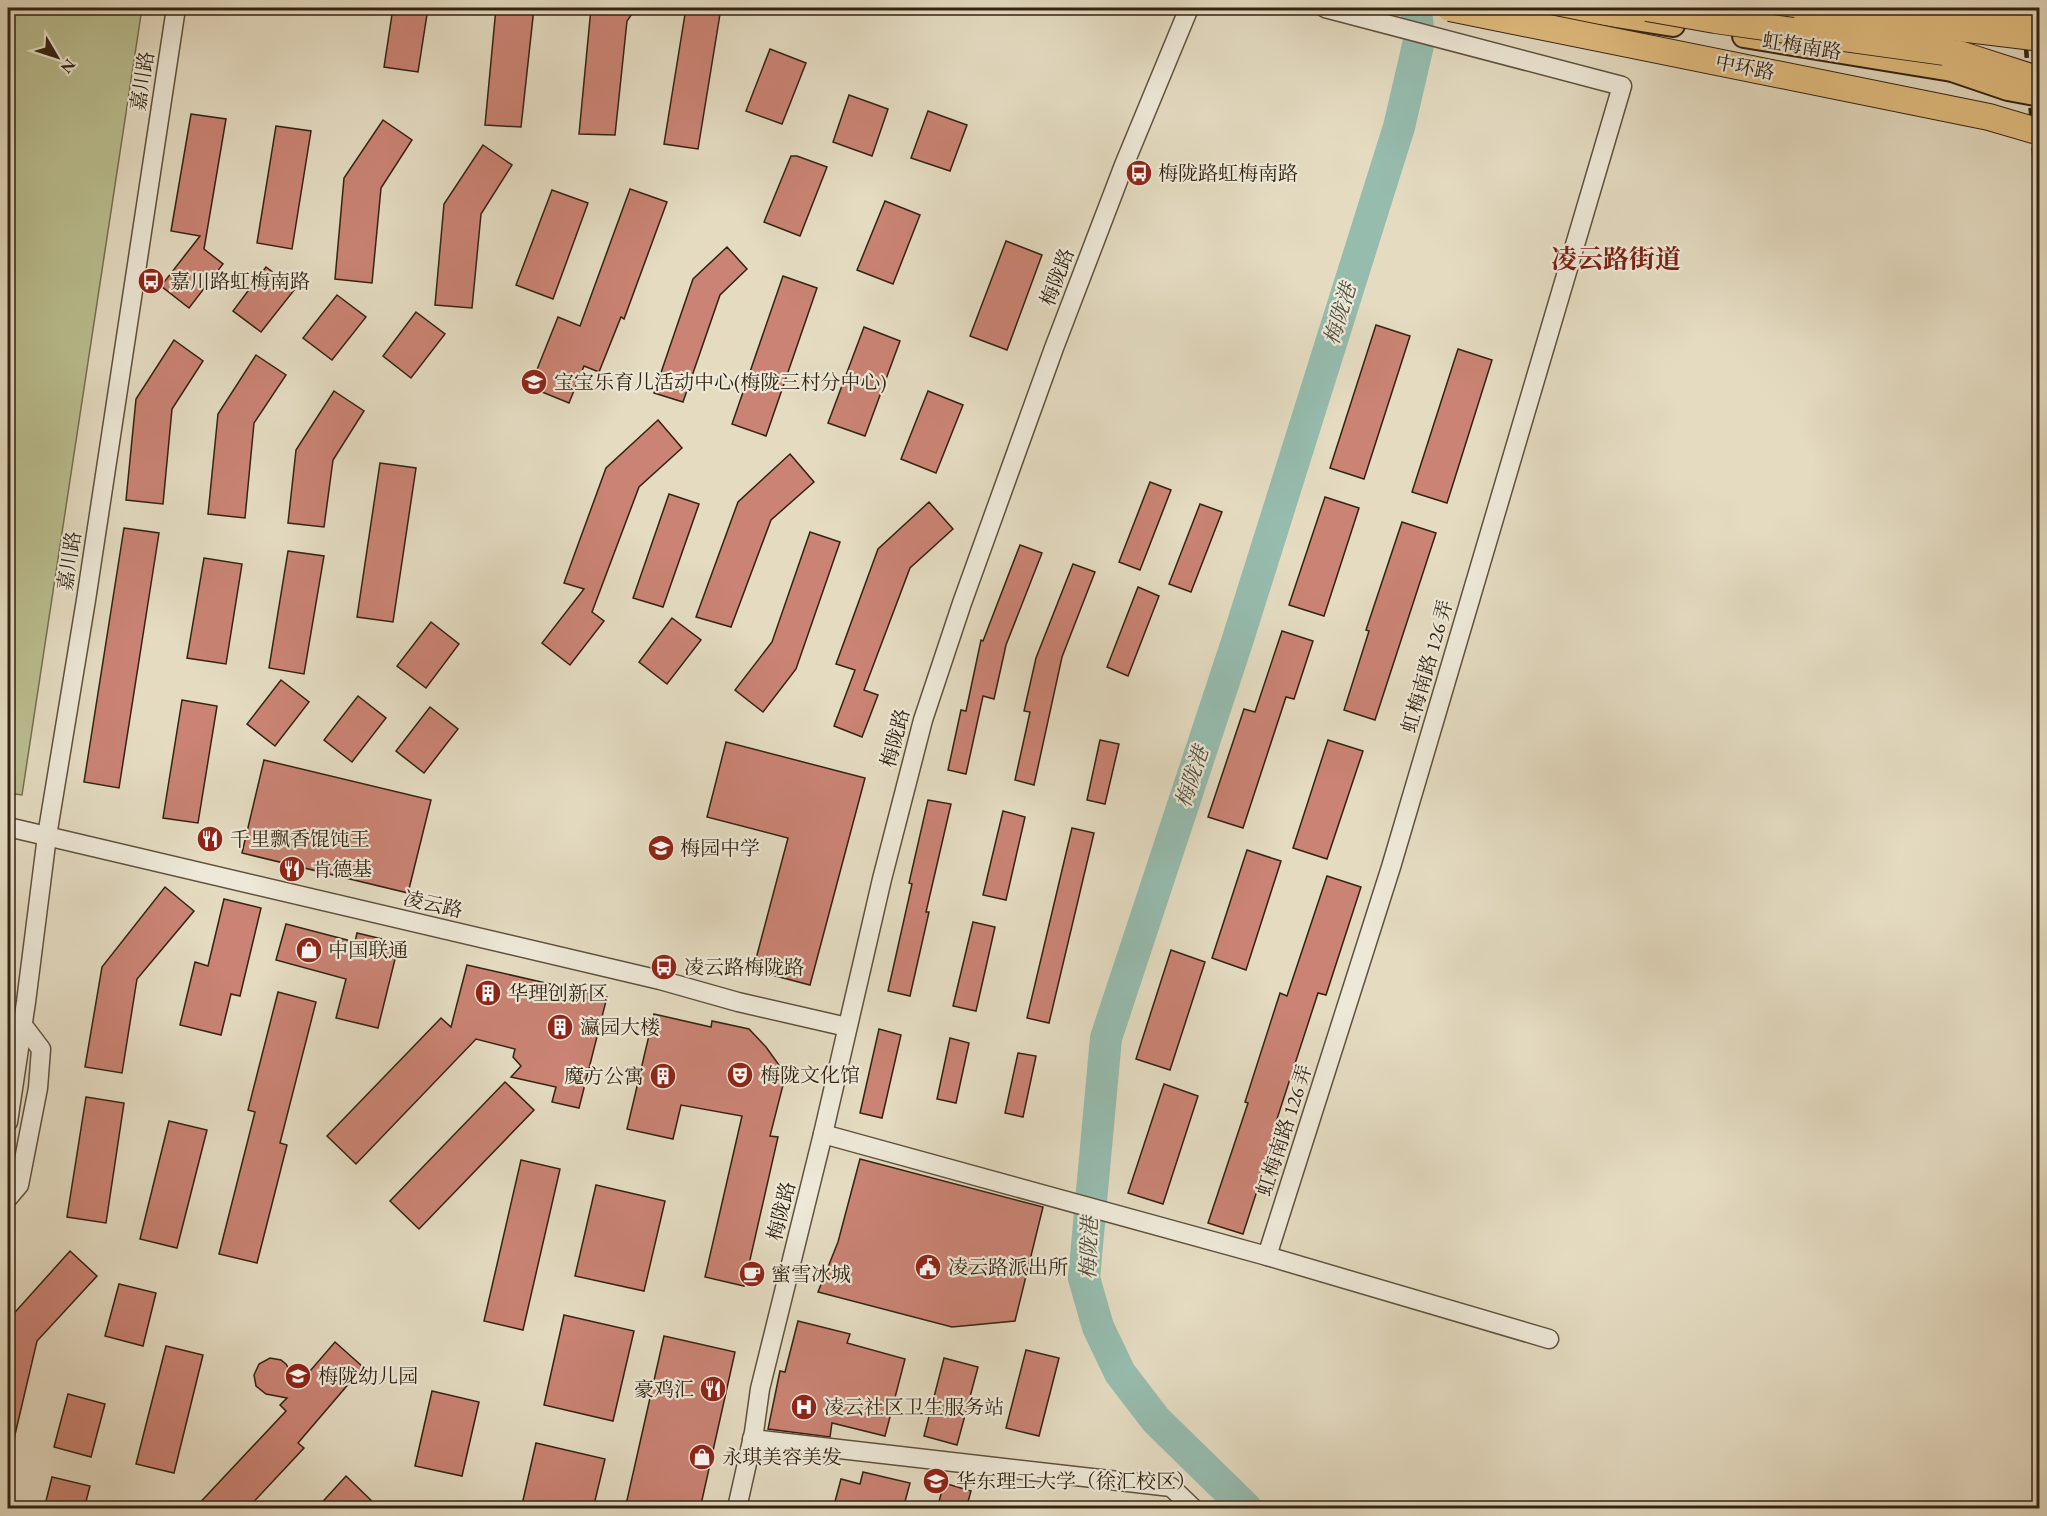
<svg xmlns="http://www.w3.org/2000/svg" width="2047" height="1516" viewBox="0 0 2047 1516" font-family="'EB Garamond','Noto Serif SC',serif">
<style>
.green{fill:#babe8f;stroke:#767050;stroke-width:1.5}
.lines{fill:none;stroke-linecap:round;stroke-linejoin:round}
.river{stroke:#96bcae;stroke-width:32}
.building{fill:#ca8374;stroke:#332311;stroke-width:1.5}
.minor-casing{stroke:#5f513d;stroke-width:21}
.major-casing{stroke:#332311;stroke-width:26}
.minor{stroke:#ede8d7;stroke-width:18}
.major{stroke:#e2be80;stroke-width:22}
.rail{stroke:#332311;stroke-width:4.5;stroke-dasharray:10 10;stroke-linecap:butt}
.major-bridge-casing{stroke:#332311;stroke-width:26;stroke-linecap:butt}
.highway-bridge-casing{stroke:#332311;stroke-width:28;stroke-linecap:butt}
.major-bridge{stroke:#e2be80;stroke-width:22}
.highway-bridge{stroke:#e2be80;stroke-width:26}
.labels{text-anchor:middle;stroke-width:4.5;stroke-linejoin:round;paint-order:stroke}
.street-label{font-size:20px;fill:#332311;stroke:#ede8d7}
.poi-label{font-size:20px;fill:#332311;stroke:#ede8d7;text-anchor:start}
.water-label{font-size:21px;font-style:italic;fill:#515140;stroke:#ede8d7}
.district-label{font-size:26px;font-weight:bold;fill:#7a1f14;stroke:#ede8d7}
</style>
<rect width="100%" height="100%" fill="#e4dbc1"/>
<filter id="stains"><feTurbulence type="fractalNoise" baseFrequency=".00333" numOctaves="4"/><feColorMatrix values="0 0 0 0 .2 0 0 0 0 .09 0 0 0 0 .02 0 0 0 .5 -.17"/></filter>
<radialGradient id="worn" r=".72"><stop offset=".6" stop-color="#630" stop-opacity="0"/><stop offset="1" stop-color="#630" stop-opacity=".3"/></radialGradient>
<polygon class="green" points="8,8 142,8 22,795 8,793"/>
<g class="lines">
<polyline class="river" points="1246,1508 1156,1420 1120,1373 1098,1327 1084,1278 1106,1038 1237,642 1399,127 1419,41 1416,8"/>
</g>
<g class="building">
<polygon points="393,8 428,8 418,72 384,67"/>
<polygon points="496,8 534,8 521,127 485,125"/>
<polygon points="591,8 636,8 627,21 615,135 579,134"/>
<polygon points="686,8 721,8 698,149 664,144"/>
<polygon points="770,49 806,63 782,124 746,111"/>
<polygon points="849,95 888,109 872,156 833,142"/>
<polygon points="928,111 967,125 950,171 911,158"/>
<polygon points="191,114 226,119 204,249 223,264 189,308 161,286 200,236 171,231"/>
<polygon points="383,120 412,140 381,188 372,283 335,279 344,178"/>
<polygon points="276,126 311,131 292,249 257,243"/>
<polygon points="483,145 512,165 481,214 472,308 435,305 444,204"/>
<polygon points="791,156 797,156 827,167 800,236 764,222"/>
<polygon points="630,189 667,202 624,319 621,317 599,372 584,366 569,403 530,387 558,317 580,326"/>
<polygon points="552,190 588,203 553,299 516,285"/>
<polygon points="885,201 920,215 893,284 857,270"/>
<polygon points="1006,241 1042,255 1007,350 970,336"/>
<polygon points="727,247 747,269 720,295 683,402 654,393 693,279"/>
<polygon points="266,267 295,289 261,332 233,311"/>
<polygon points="783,276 817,288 766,436 732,424"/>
<polygon points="337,295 366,317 332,360 303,338"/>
<polygon points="416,312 445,334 411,378 383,356"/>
<polygon points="1376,325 1410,336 1364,479 1330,468"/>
<polygon points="864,327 900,341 865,436 828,423"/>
<polygon points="174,340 203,361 172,409 163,504 126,500 136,399"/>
<polygon points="1458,349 1492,360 1447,503 1412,492"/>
<polygon points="256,355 286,375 254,423 245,518 208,514 218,414"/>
<polygon points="334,391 364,411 333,460 324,527 288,523 296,450"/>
<polygon points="928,391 963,405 936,473 901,459"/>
<polygon points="658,420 682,448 639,487 592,612 604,621 570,665 542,643 584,589 564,583 606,468"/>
<polygon points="790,454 814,482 771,520 731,627 696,617 738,502"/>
<polygon points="380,463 416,468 393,622 357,617"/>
<polygon points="1150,482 1171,490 1140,570 1119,562"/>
<polygon points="669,494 699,504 663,607 633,598"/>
<polygon points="1325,497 1359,508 1324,616 1289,605"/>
<polygon points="929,502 953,529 910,568 864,690 878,695 862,737 834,726 855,670 836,664 878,549"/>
<polygon points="1200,504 1222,512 1191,592 1169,584"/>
<polygon points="1402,522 1436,533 1375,720 1344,710 1369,631 1366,630"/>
<polygon points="124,528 159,533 119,788 84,782"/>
<polygon points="810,532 840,542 796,669 763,712 735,690 772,642"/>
<polygon points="1020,545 1042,553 1006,645 994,699 983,696 966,774 948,770 961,710 966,711 981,640 983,641"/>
<polygon points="288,551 324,556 304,674 269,668"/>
<polygon points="204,558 242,564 226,664 187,658"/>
<polygon points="1073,564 1095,572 1062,657 1034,785 1015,780 1030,712 1024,711 1036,658"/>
<polygon points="1138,587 1159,596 1128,676 1107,667"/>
<polygon points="672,618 701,640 667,684 639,662"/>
<polygon points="431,622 459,644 426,688 397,666"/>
<polygon points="1282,631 1313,641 1294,699 1286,697 1243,828 1208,817 1244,709 1255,712"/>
<polygon points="281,680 309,702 275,746 247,724"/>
<polygon points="358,696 386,718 352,762 324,740"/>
<polygon points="182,700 217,706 198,823 163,818"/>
<polygon points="430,707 458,729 424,773 396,751"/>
<polygon points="1100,740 1119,744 1105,804 1087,800"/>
<polygon points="1328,740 1363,751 1327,859 1293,848"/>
<polygon points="726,742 865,778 810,985 753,970 788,838 707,817"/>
<polygon points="264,760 431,800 408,893 242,853"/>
<polygon points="928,800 951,804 926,912 929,912 910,996 888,991 912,884 909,883"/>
<polygon points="1003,811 1025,817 1006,900 983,895"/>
<polygon points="1072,828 1094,833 1049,1023 1027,1018"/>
<polygon points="1247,850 1281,861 1246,970 1212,958"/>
<polygon points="1327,876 1361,887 1326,995 1318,993 1275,1125 1278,1126 1243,1234 1208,1223 1248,1103 1245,1102 1280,993 1287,996"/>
<polygon points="165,887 194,911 137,979 122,1073 85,1067 102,967"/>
<polygon points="224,899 261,908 240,996 231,994 221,1035 180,1025 195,962 208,966"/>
<polygon points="973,922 995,927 976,1011 953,1006"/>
<polygon points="286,924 355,942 357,933 399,943 378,1028 336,1018 346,979 276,960"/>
<polygon points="1171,950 1205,962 1170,1070 1136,1059"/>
<polygon points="467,965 607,997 579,1108 552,1102 556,1087 511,1077 521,1066 513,1057 515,1049 476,1039 356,1164 327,1136 441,1018 451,1027"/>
<polygon points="278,992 316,1002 280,1143 287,1145 257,1263 219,1254 255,1112 248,1110"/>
<polygon points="654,1014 711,1027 712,1021 749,1029 766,1047 779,1065 783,1085 770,1136 778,1137 744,1286 705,1277 742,1116 681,1105 673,1139 627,1129"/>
<polygon points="879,1029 901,1035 882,1118 860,1113"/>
<polygon points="950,1038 969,1043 956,1103 937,1099"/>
<polygon points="1018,1053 1036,1056 1023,1117 1005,1113"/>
<polygon points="505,1082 534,1110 419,1229 390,1201"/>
<polygon points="1164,1084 1198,1096 1163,1204 1128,1193"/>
<polygon points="86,1097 124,1103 106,1223 67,1217"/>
<polygon points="169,1121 207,1130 177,1248 140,1239"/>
<polygon points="860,1159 1043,1207 1015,1321 952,1327 818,1292 838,1242"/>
<polygon points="521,1160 560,1169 523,1330 484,1321"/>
<polygon points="596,1185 665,1201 644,1291 575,1276"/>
<polygon points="70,1251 97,1276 37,1341 13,1443 8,1442 8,1320"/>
<polygon points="119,1284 156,1293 143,1346 105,1336"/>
<polygon points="564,1315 634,1331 613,1421 544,1405"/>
<polygon points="798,1321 850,1334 847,1343 905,1359 885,1436 832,1423 830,1437 768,1429 780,1371 785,1372"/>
<polygon points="664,1336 735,1352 700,1509 625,1509"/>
<polygon points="335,1342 363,1367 298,1443 304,1448 247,1509 194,1509 286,1411 280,1405 287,1398 266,1394 256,1386 254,1375 259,1364 270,1358 281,1360 286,1364 298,1385"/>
<polygon points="166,1346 203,1355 174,1473 136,1464"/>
<polygon points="1026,1350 1059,1358 1039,1436 1006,1428"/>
<polygon points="944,1358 978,1367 957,1445 924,1436"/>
<polygon points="432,1391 479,1402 462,1476 415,1466"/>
<polygon points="68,1394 105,1404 91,1457 54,1447"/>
<polygon points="536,1443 605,1459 593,1509 521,1509"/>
<polygon points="863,1472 910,1483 903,1509 833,1509 841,1479 860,1484"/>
<polygon points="346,1476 380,1509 316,1509"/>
<polygon points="52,1477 90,1486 84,1509 44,1509"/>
<polygon points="944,1483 971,1491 966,1509 937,1509"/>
</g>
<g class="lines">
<defs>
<g id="minor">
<polyline points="8,827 660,980 738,1002 847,1027"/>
<polyline points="8,1122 26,1002 47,836 86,600 176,8"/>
<polyline points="823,1134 1267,1256 1549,1339"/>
<polyline points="8,1198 19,1185 38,1088 41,1049 22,1024"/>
<polyline points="1267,1256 1391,867 1622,86 1325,8"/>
<polyline points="752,1439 1171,1487 1193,1508"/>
<polyline points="737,1508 754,1432 760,1389 823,1134 882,879 923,720 962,603 1054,348 1124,165 1189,8"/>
</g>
<g id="major">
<polyline points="1565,8 1673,25"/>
<polyline points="1770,8 1827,17"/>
<polyline points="1744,36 1952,70"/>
</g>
</defs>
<use href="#minor" class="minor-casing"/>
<use href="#major" class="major-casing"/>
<use href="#minor" class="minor"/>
<use href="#major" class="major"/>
<polyline class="rail" points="2023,8 2040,232"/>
<defs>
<g id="major-bridge">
<polyline points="1949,24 1979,17 2040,19"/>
<polyline points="1952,70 2008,89 2040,95"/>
</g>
<g id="highway-bridge">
<polyline points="1450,8 1989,117 2040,132"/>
<polyline points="1647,8 1715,20 1959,54 2040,80"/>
<polyline points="1807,20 1893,20 2040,38"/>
</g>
</defs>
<use href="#major-bridge" class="major-bridge-casing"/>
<use href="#highway-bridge" class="highway-bridge-casing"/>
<use href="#major-bridge" class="major-bridge"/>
<use href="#highway-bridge" class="highway-bridge"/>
</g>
<defs>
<symbol id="bus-disc" viewBox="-11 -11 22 22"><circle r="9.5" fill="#8f2418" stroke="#ede8d7"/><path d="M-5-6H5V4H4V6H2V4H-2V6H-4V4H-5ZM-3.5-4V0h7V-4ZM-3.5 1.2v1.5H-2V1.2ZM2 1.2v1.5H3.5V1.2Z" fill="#fff"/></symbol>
<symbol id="school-disc" viewBox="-11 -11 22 22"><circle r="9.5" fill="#8f2418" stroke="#ede8d7"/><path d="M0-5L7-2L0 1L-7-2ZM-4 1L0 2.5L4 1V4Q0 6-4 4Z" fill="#fff"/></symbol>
<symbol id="restaurant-disc" viewBox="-11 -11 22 22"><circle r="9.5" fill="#8f2418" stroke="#ede8d7"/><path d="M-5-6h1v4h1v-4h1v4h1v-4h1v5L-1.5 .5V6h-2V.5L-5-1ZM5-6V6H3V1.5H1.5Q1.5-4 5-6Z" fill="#fff"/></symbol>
<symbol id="shop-disc" viewBox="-11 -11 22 22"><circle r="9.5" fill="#8f2418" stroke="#ede8d7"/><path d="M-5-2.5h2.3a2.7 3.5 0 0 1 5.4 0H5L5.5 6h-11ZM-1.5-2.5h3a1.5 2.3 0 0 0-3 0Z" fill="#fff"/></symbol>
<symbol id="building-disc" viewBox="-11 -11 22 22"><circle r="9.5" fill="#8f2418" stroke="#ede8d7"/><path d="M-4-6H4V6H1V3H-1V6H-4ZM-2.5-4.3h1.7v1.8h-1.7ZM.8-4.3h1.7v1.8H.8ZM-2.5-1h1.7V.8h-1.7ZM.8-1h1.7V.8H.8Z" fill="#fff"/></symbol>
<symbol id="theatre-disc" viewBox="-11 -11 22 22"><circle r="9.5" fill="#8f2418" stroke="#ede8d7"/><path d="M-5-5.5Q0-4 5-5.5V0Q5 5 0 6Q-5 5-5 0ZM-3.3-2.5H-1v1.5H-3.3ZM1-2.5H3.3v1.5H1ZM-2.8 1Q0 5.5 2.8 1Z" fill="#fff"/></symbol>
<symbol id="civic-disc" viewBox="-11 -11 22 22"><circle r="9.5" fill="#8f2418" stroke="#ede8d7"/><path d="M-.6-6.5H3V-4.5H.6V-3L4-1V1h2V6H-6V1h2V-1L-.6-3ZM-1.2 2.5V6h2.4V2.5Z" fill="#fff"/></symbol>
<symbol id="cafe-disc" viewBox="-11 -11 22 22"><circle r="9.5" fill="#8f2418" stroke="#ede8d7"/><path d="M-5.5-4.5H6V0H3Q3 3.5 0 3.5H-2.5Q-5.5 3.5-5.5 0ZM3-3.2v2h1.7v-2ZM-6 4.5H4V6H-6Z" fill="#fff"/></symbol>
<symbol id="hospital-disc" viewBox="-11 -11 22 22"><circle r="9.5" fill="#8f2418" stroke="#ede8d7"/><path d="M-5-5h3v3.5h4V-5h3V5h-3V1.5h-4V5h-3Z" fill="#fff"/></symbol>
<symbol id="university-disc" viewBox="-11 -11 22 22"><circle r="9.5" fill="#8f2418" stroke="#ede8d7"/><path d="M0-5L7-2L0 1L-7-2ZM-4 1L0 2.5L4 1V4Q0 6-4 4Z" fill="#fff"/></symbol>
</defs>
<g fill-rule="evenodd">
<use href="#bus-disc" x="1124" y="158" width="30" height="30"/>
<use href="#bus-disc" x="136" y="266" width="30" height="30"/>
<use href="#school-disc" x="519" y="367" width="30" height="30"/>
<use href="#restaurant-disc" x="195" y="824" width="30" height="30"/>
<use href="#school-disc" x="646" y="833" width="30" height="30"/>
<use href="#restaurant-disc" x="277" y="854" width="30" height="30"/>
<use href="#shop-disc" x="294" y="935" width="30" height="30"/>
<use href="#bus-disc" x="649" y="952" width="30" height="30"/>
<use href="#building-disc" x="473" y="978" width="30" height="30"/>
<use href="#building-disc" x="545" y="1012" width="30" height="30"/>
<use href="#theatre-disc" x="725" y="1060" width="30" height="30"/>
<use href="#building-disc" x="648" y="1061" width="30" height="30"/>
<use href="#civic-disc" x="913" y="1252" width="30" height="30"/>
<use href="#cafe-disc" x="737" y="1259" width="30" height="30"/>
<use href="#school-disc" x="283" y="1361" width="30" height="30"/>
<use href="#restaurant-disc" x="698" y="1374" width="30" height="30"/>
<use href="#hospital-disc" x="789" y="1392" width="30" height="30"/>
<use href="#shop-disc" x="687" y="1442" width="30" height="30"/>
<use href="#university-disc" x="921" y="1466" width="30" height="30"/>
</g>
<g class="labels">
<g class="street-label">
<text transform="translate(1802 46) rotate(9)" y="7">虹梅南路</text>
<text transform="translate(1745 67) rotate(11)" y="7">中环路</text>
<text transform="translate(142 81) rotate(-81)" y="7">嘉川路</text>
<text transform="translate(1057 277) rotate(-69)" y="7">梅陇路</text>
<text transform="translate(69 561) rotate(-81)" y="7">嘉川路</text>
<text transform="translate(1427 666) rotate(-74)" y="7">虹梅南路 126 弄</text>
<text transform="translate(895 738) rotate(-75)" y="7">梅陇路</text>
<text transform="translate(433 904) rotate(13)" y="7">凌云路</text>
<text transform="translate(1284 1130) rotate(-72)" y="7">虹梅南路 126 弄</text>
<text transform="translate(781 1211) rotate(-76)" y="7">梅陇路</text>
</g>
<g class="poi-label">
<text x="1158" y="180">梅陇路虹梅南路</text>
<text x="170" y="288">嘉川路虹梅南路</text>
<text x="554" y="389">宝宝乐育儿活动中心(梅陇三村分中心)</text>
<text x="230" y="846">千里飘香馄饨王</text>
<text x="680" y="855">梅园中学</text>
<text x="312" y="876">肯德基</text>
<text x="328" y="957">中国联通</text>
<text x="684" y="974">凌云路梅陇路</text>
<text x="508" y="1000">华理创新区</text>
<text x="580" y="1034">瀛园大楼</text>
<text x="760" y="1082">梅陇文化馆</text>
<text x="644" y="1083" text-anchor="end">魔方公寓</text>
<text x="948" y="1274">凌云路派出所</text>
<text x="771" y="1281">蜜雪冰城</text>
<text x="318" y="1383">梅陇幼儿园</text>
<text x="694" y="1396" text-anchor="end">豪鸡汇</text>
<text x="824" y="1414">凌云社区卫生服务站</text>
<text x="722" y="1464">永琪美容美发</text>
<text x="956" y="1488">华东理工大学（徐汇校区）</text>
</g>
<g class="water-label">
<text transform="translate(1340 314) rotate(-73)" y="7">梅陇港</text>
<text transform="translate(1192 777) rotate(-72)" y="7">梅陇港</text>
<text transform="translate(1089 1248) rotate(-88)" y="7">梅陇港</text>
</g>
<g class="district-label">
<text x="1616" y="268">凌云路街道</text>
</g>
</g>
<rect width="2047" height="1516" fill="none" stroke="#e4dbc1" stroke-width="30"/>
<rect x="9" y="9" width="2029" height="1498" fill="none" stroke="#332311" stroke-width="3"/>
<rect x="15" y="15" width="2017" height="1486" fill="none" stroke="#332311" stroke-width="1.5"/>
<g transform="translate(57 57) rotate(129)" stroke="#ede8d7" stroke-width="4.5" paint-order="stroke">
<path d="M0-4.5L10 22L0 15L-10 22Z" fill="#332311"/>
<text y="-9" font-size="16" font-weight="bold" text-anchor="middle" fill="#332311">N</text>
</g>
<rect width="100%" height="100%" filter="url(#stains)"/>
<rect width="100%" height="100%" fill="url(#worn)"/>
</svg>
